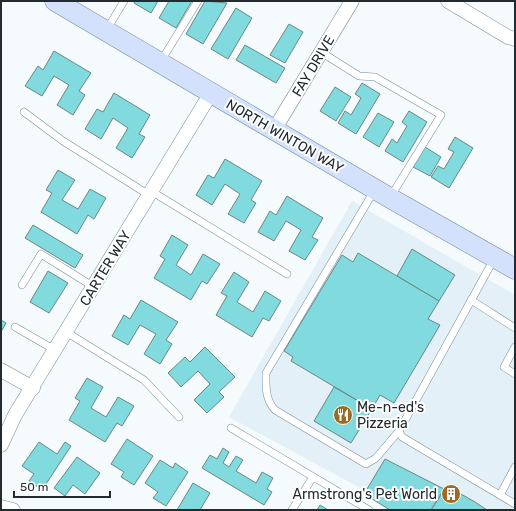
<svg xmlns="http://www.w3.org/2000/svg" width="516" height="511" viewBox="0 0 516 511" font-family="Rubik,sans-serif">
<style>
.built{fill:#e3f0f7}
.building{fill:#81dadd;stroke:#6b8788}
.lines{fill:none;stroke-linecap:round;stroke-linejoin:round}
.lane-casing{stroke:#768d99;stroke-width:8}
.street-casing{stroke:#768d99;stroke-width:15}
.secondary-casing{stroke:#768d99;stroke-width:21}
.lane{stroke:#fff;stroke-width:7}
.street{stroke:#fff;stroke-width:14}
.secondary{stroke:#d4e1fc;stroke-width:20}
.labels{text-anchor:middle;stroke-width:4;stroke-linejoin:round;paint-order:stroke}
.street-label{font-size:14px;fill:#222b30;stroke:#fff}
.poi-label{font-size:14px;fill:#222b30;stroke:#fff;text-anchor:start}
</style>
<rect width="100%" height="100%" fill="#f5fafc"/>
<polygon class="built" points="352,201 515,295 515,504 511,510 401,510 229,417"/>
<g class="building">
<polygon points="135,1 158,1 151,13 134,3"/>
<polygon points="169,1 192,1 176,28 159,18"/>
<polygon points="205,1 227,3 203,44 186,34"/>
<polygon points="236,8 252,18 228,59 211,49"/>
<polygon points="289,24 303,32 285,63 270,55"/>
<polygon points="245,45 285,68 276,83 236,60"/>
<polygon points="54,51 91,73 79,91 85,95 73,115 57,105 69,85 54,76 42,96 25,86 38,66 43,70"/>
<polygon points="362,83 380,94 356,134 338,123 345,111 351,115 361,98 355,94"/>
<polygon points="335,87 351,97 336,121 320,111"/>
<polygon points="114,93 150,115 139,134 145,137 132,158 116,148 128,128 113,118 101,139 85,129 97,109 103,112"/>
<polygon points="409,111 427,122 403,162 385,151 392,139 397,143 407,126 402,122"/>
<polygon points="378,113 394,122 379,147 363,137"/>
<polygon points="455,137 473,148 449,188 431,177 438,166 444,169 454,152 448,149"/>
<polygon points="425,147 441,157 430,176 413,167"/>
<polygon points="225,159 262,181 251,200 256,203 244,223 228,214 240,194 225,184 212,205 196,195 208,175 214,178"/>
<polygon points="58,170 75,180 62,200 78,209 90,189 106,198 94,219 88,215 77,234 41,212 52,193 46,190"/>
<polygon points="287,196 323,218 312,237 318,240 305,260 289,251 301,230 286,221 274,241 258,232 270,211 276,215"/>
<polygon points="33,225 83,255 75,268 25,238"/>
<polygon points="172,235 188,245 176,265 191,275 203,254 220,264 207,284 202,281 191,300 154,278 165,259 160,256"/>
<polygon points="412,249 455,275 439,301 397,276"/>
<polygon points="358,253 439,301 428,319 440,325 394,403 380,395 372,409 291,361 293,357 284,351 342,255 353,262"/>
<polygon points="48,271 68,283 49,313 30,302"/>
<polygon points="234,272 249,282 237,302 253,312 265,291 281,301 269,321 263,318 252,337 216,315 227,296 221,293"/>
<polygon points="141,300 178,322 166,340 172,344 160,364 144,354 156,334 140,325 128,345 112,336 124,315 130,319"/>
<polygon points="1,320 6,323 1,332"/>
<polygon points="205,347 235,377 219,392 224,397 207,413 194,400 210,384 198,371 181,387 168,373 185,357 190,362"/>
<polygon points="87,378 103,387 91,408 106,417 118,397 134,406 122,426 117,423 105,442 69,420 80,401 75,398"/>
<polygon points="334,387 372,409 351,443 314,421"/>
<polygon points="127,439 153,456 134,485 121,477 124,472 111,464"/>
<polygon points="39,442 57,454 65,442 71,446 42,490 29,481 34,474 22,466"/>
<polygon points="223,448 229,452 223,463 229,467 236,456 243,460 236,471 256,483 262,472 273,478 267,489 272,492 264,505 202,468 210,455 217,459"/>
<polygon points="77,457 100,473 85,494 73,485 65,496 54,488"/>
<polygon points="385,459 444,489 431,510 390,510 364,494"/>
<polygon points="160,460 173,468 175,463 188,472 166,506 153,498 158,492 145,483"/>
<polygon points="193,483 210,493 200,510 177,510"/>
<polygon points="447,486 475,502 487,510 431,510"/>
<polygon points="320,505 328,510 317,510"/>
</g>
<g class="lines">
<defs>
<g id="lane">
<polyline points="106,31 124,1"/>
<polyline points="321,52 359,76 375,77 441,115 391,196"/>
<polyline points="161,61 198,1"/>
<polyline points="24,112 63,141 149,195"/>
<polyline points="151,191 287,274"/>
<path d="M374,191L266,373C266,387 265,399 275,410L366,464L376,458L399,431"/>
<polyline points="494,259 399,431 402,437 515,504"/>
<polyline points="22,285 41,254 94,287"/>
<polyline points="471,300 515,328"/>
<polyline points="15,327 55,350"/>
<polyline points="66,332 144,380 179,417"/>
<polyline points="515,347 504,367 515,374"/>
<polyline points="231,428 369,510"/>
<polyline points="500,495 515,467"/>
<polyline points="292,510 313,477"/>
</g>
<g id="street">
<polyline points="448,1 508,37 515,39"/>
<polyline points="274,130 352,1"/>
<polyline points="1,370 33,388"/>
<polyline points="1,445 15,415 211,93"/>
<polyline points="1,507 13,510"/>
</g>
<polyline id="secondary" points="55,1 390,198 515,269"/>
</defs>
<use href="#lane" class="lane-casing"/>
<use href="#street" class="street-casing"/>
<use href="#secondary" class="secondary-casing"/>
<use href="#lane" class="lane"/>
<use href="#street" class="street"/>
<use href="#secondary" class="secondary"/>
</g>
<defs>
<symbol id="restaurant-disc" viewBox="-11 -11 22 22"><circle r="9.5" fill="#9e6922" stroke="#fff"/><path d="M-5-6h1v4h1v-4h1v4h1v-4h1v5L-1.5 .5V6h-2V.5L-5-1ZM5-6V6H3V1.5H1.5Q1.5-4 5-6Z" fill="#fff"/></symbol>
<symbol id="building-disc" viewBox="-11 -11 22 22"><circle r="9.5" fill="#9e6922" stroke="#fff"/><path d="M-4-6H4V6H1V3H-1V6H-4ZM-2.5-4.3h1.7v1.8h-1.7ZM.8-4.3h1.7v1.8H.8ZM-2.5-1h1.7V.8h-1.7ZM.8-1h1.7V.8H.8Z" fill="#fff"/></symbol>
</defs>
<g fill-rule="evenodd">
<use href="#restaurant-disc" x="332" y="404" width="22" height="22"/>
<use href="#building-disc" x="440" y="483" width="22" height="22"/>
</g>
<g class="labels">
<g class="street-label">
<text transform="translate(313 66) rotate(-59)" y="5">FAY DRIVE</text>
<text transform="translate(285 136) rotate(30)" y="5">NORTH WINTON WAY</text>
<text transform="translate(105 268) rotate(-59)" y="5">CARTER WAY</text>
</g>
<g class="poi-label">
<text x="357" y="412">Me-n-ed's<tspan x="357" dy="16">Pizzeria</tspan></text>
<text x="437" y="499" text-anchor="end">Armstrong's Pet World</text>
</g>
</g>
<rect width="516" height="511" fill="none" stroke="#222b30" stroke-width="4"/>
<path d="M14 491v6h96v-6" fill="none" stroke="#222b30" stroke-width="2"/>
<text x="20" y="491" font-size="12" fill="#222b30" stroke="#ffffff" stroke-width="3" paint-order="stroke">50 m</text>
</svg>
